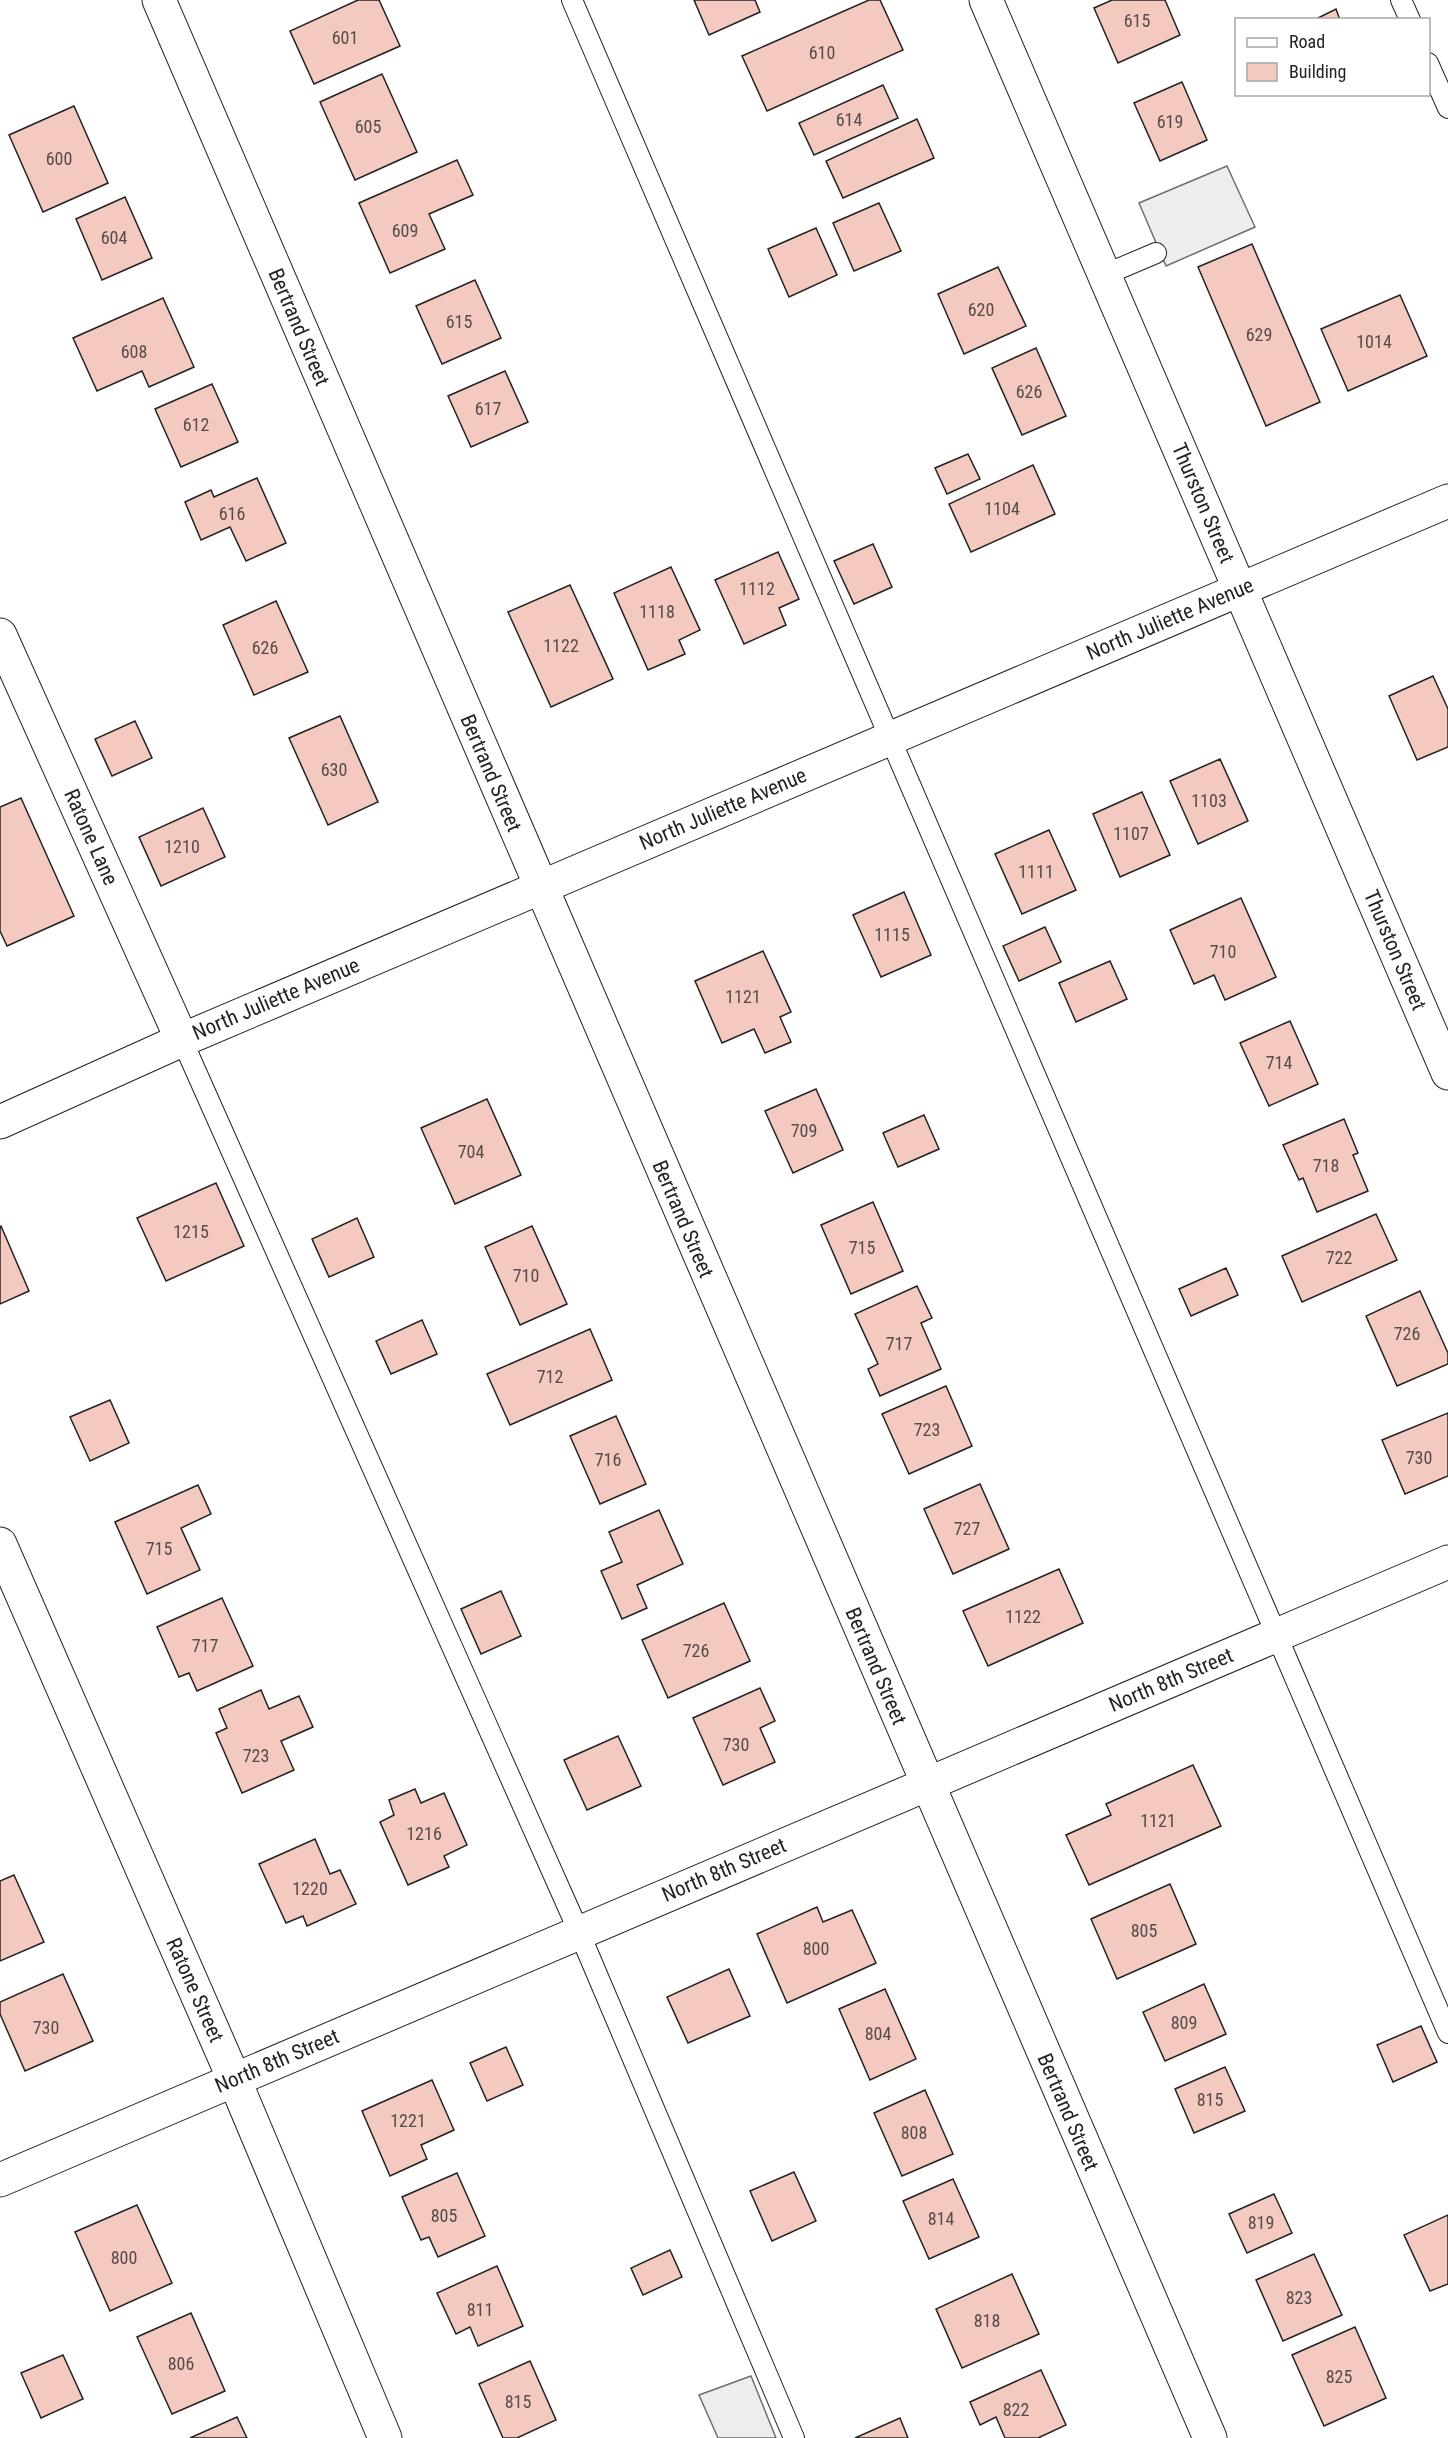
<svg xmlns="http://www.w3.org/2000/svg" width="1448" height="2438" viewBox="0 0 1448 2438" font-family="'Roboto Condensed',sans-serif">
<style>
.parking{fill:#ededed;stroke:#6f6f6f;stroke-width:1.5}
.building{fill:#f3c9c0;stroke:#222;stroke-width:1.5}
.lines{fill:none;stroke-linecap:round;stroke-linejoin:round}
.lane-casing{stroke:#222;stroke-width:22}
.street-casing{stroke:#222;stroke-width:35}
.lane{stroke:#fff;stroke-width:20}
.street{stroke:#fff;stroke-width:33}
.labels{text-anchor:middle;stroke-width:4.5;stroke-linejoin:round;paint-order:stroke}
.number-label{font-size:18px;fill:#564c4a}
.street-label{font-size:21px;fill:#222;stroke:#fff}
</style>
<rect width="100%" height="100%" fill="#fff"/>
<g class="parking">
<polygon points="1227,166 1255,227 1166,266 1139,203"/>
<polygon points="751,2376 776,2438 718,2438 699,2395"/>
</g>
<g class="building">
<polygon points="358,0 379,0 400,46 314,84 290,31"/>
<polygon points="694,0 755,0 760,12 709,35"/>
<polygon points="869,0 880,0 903,50 767,111 742,56"/>
<polygon points="1112,0 1165,0 1180,35 1118,63 1094,8"/>
<polygon points="1336,9 1340,20 1314,20"/>
<polygon points="382,74 417,152 355,180 320,102"/>
<polygon points="1182,82 1207,140 1160,161 1134,103"/>
<polygon points="883,85 898,118 814,155 799,123"/>
<polygon points="74,106 108,183 43,212 9,135"/>
<polygon points="917,119 934,158 843,198 826,161"/>
<polygon points="457,160 473,195 429,214 445,249 390,273 359,203"/>
<polygon points="125,197 152,258 102,280 76,219"/>
<polygon points="879,203 901,251 854,271 833,223"/>
<polygon points="816,228 837,275 789,297 768,249"/>
<polygon points="1252,244 1320,402 1266,426 1198,267"/>
<polygon points="998,267 1026,326 964,354 938,294"/>
<polygon points="475,280 501,338 442,364 416,306"/>
<polygon points="1400,295 1427,356 1348,391 1321,329"/>
<polygon points="163,298 194,367 149,387 142,371 97,391 73,338"/>
<polygon points="1036,348 1066,416 1022,435 992,368"/>
<polygon points="505,371 528,422 471,447 448,396"/>
<polygon points="212,384 238,442 181,467 155,409"/>
<polygon points="968,454 980,479 947,494 935,468"/>
<polygon points="1033,465 1055,514 971,552 949,504"/>
<polygon points="257,478 286,543 246,561 230,527 201,540 185,502 211,490 214,497"/>
<polygon points="873,544 892,587 854,604 834,561"/>
<polygon points="778,552 799,599 779,608 786,625 744,644 715,580"/>
<polygon points="671,567 700,630 679,640 685,654 648,670 614,593"/>
<polygon points="570,585 613,679 551,707 508,612"/>
<polygon points="276,601 308,672 254,695 223,625"/>
<polygon points="1433,676 1448,709 1448,747 1417,760 1389,696"/>
<polygon points="340,716 378,802 328,825 289,738"/>
<polygon points="135,721 152,758 112,776 95,739"/>
<polygon points="1220,759 1248,821 1198,844 1170,781"/>
<polygon points="1142,792 1170,855 1120,877 1093,814"/>
<polygon points="21,798 74,916 7,946 0,931 0,807"/>
<polygon points="203,808 225,857 161,886 139,837"/>
<polygon points="1049,830 1076,890 1022,914 995,854"/>
<polygon points="904,892 931,955 881,977 853,915"/>
<polygon points="1241,898 1276,977 1225,1000 1214,975 1194,984 1170,930"/>
<polygon points="1045,927 1061,962 1019,981 1003,946"/>
<polygon points="763,951 791,1012 780,1017 791,1042 765,1053 754,1029 722,1043 695,981"/>
<polygon points="1110,961 1127,999 1076,1022 1059,983"/>
<polygon points="1290,1021 1318,1084 1269,1106 1240,1043"/>
<polygon points="816,1089 843,1150 793,1173 765,1111"/>
<polygon points="487,1099 521,1175 455,1204 421,1128"/>
<polygon points="924,1115 939,1149 898,1167 883,1133"/>
<polygon points="1344,1119 1358,1153 1353,1155 1368,1191 1317,1212 1303,1178 1299,1180 1283,1145"/>
<polygon points="216,1183 244,1246 166,1281 137,1218"/>
<polygon points="873,1202 903,1271 851,1294 821,1225"/>
<polygon points="1376,1214 1397,1260 1302,1302 1282,1256"/>
<polygon points="357,1218 374,1257 329,1277 312,1239"/>
<polygon points="1,1226 29,1291 0,1304 0,1227"/>
<polygon points="532,1226 567,1304 520,1325 485,1247"/>
<polygon points="1226,1268 1238,1295 1191,1316 1179,1289"/>
<polygon points="917,1286 932,1318 921,1323 941,1369 880,1396 868,1369 878,1364 855,1314"/>
<polygon points="1420,1291 1448,1353 1448,1364 1397,1386 1366,1316"/>
<polygon points="422,1320 437,1354 391,1374 376,1341"/>
<polygon points="590,1329 612,1380 510,1425 487,1374"/>
<polygon points="946,1386 972,1446 909,1474 882,1414"/>
<polygon points="110,1400 129,1443 90,1461 70,1417"/>
<polygon points="1448,1413 1448,1476 1405,1494 1382,1440"/>
<polygon points="616,1416 646,1484 600,1504 570,1436"/>
<polygon points="980,1484 1009,1549 953,1574 924,1509"/>
<polygon points="198,1485 211,1514 181,1528 200,1570 147,1594 115,1522"/>
<polygon points="659,1510 683,1564 637,1585 647,1608 622,1619 601,1571 622,1562 609,1532"/>
<polygon points="1059,1569 1083,1623 988,1666 963,1611"/>
<polygon points="501,1591 521,1636 481,1654 461,1609"/>
<polygon points="222,1598 253,1666 197,1691 189,1673 179,1677 157,1627"/>
<polygon points="724,1603 750,1661 668,1698 642,1640"/>
<polygon points="760,1688 775,1721 760,1728 775,1762 723,1785 693,1718"/>
<polygon points="261,1690 269,1709 299,1696 313,1727 281,1741 294,1770 242,1793 216,1733 227,1728 219,1709"/>
<polygon points="618,1736 641,1786 587,1810 564,1760"/>
<polygon points="1193,1765 1221,1826 1089,1885 1066,1835 1111,1815 1106,1804"/>
<polygon points="415,1789 421,1803 444,1793 467,1845 444,1856 449,1867 408,1885 380,1822 394,1815 389,1800"/>
<polygon points="315,1839 330,1874 340,1870 356,1904 307,1926 303,1916 286,1923 259,1864"/>
<polygon points="14,1875 44,1942 0,1961 0,1881"/>
<polygon points="1170,1884 1196,1944 1117,1979 1091,1919"/>
<polygon points="817,1907 823,1922 852,1910 876,1963 787,2003 757,1934"/>
<polygon points="729,1969 750,2016 688,2043 667,1997"/>
<polygon points="63,1974 93,2041 25,2071 0,2014 0,2002"/>
<polygon points="1204,1984 1226,2034 1165,2061 1143,2012"/>
<polygon points="885,1989 916,2059 870,2080 839,2009"/>
<polygon points="1421,2026 1437,2062 1393,2082 1377,2045"/>
<polygon points="506,2047 523,2085 487,2101 470,2063"/>
<polygon points="1225,2067 1245,2111 1194,2133 1175,2089"/>
<polygon points="432,2080 454,2130 421,2145 427,2159 390,2176 362,2111"/>
<polygon points="925,2090 953,2154 902,2176 874,2113"/>
<polygon points="794,2172 816,2221 772,2241 750,2191"/>
<polygon points="457,2173 485,2236 438,2257 429,2237 421,2240 402,2197"/>
<polygon points="953,2179 979,2237 929,2259 903,2201"/>
<polygon points="1274,2194 1292,2233 1247,2253 1229,2214"/>
<polygon points="137,2205 172,2283 110,2311 75,2232"/>
<polygon points="1448,2215 1448,2284 1430,2291 1404,2235"/>
<polygon points="670,2250 682,2277 643,2295 631,2268"/>
<polygon points="1314,2254 1342,2315 1283,2341 1256,2280"/>
<polygon points="497,2266 523,2326 478,2346 470,2327 456,2334 437,2293"/>
<polygon points="1012,2274 1039,2334 962,2368 936,2309"/>
<polygon points="191,2313 225,2391 172,2414 137,2337"/>
<polygon points="1355,2327 1386,2398 1324,2426 1292,2355"/>
<polygon points="63,2355 83,2399 41,2418 21,2373"/>
<polygon points="530,2361 556,2420 517,2438 503,2438 479,2384"/>
<polygon points="1041,2370 1066,2425 1038,2438 1005,2438 996,2417 980,2425 970,2402"/>
<polygon points="237,2417 247,2438 190,2438"/>
<polygon points="900,2418 908,2438 855,2438"/>
</g>
<g class="lines">
<defs>
<g id="lane">
<polyline points="572,0 1448,2033"/>
<polyline points="1401,0 1410,20"/>
<polyline points="1428,63 1448,108"/>
<polyline points="1104,275 1156,253"/>
<polyline points="182,1040 579,1932 794,2438"/>
</g>
<g id="street">
<polyline points="159,0 1210,2438"/>
<polyline points="986,0 1448,1073"/>
<polyline points="0,635 182,1040"/>
<polyline points="0,1122 182,1040 1448,501"/>
<polyline points="0,1544 234,2079 385,2438"/>
<polyline points="0,2180 1448,1562"/>
</g>
</defs>
<use href="#lane" class="lane-casing"/>
<use href="#street" class="street-casing"/>
<use href="#lane" class="lane"/>
<use href="#street" class="street"/>
</g>
<g class="labels">
<g class="number-label">
<text x="1137" y="27">615</text>
<text x="345" y="44">601</text>
<text x="822" y="59">610</text>
<text x="849" y="126">614</text>
<text x="1170" y="128">619</text>
<text x="368" y="133">605</text>
<text x="59" y="165">600</text>
<text x="405" y="237">609</text>
<text x="114" y="244">604</text>
<text x="981" y="316">620</text>
<text x="459" y="328">615</text>
<text x="1259" y="341">629</text>
<text x="1374" y="348">1014</text>
<text x="134" y="358">608</text>
<text x="1029" y="398">626</text>
<text x="488" y="415">617</text>
<text x="196" y="431">612</text>
<text x="1002" y="515">1104</text>
<text x="232" y="520">616</text>
<text x="757" y="595">1112</text>
<text x="657" y="618">1118</text>
<text x="561" y="652">1122</text>
<text x="265" y="654">626</text>
<text x="334" y="776">630</text>
<text x="1209" y="807">1103</text>
<text x="1131" y="840">1107</text>
<text x="182" y="853">1210</text>
<text x="1036" y="878">1111</text>
<text x="892" y="941">1115</text>
<text x="1223" y="958">710</text>
<text x="743" y="1003">1121</text>
<text x="1279" y="1069">714</text>
<text x="804" y="1137">709</text>
<text x="471" y="1158">704</text>
<text x="1326" y="1172">718</text>
<text x="191" y="1238">1215</text>
<text x="862" y="1254">715</text>
<text x="1339" y="1264">722</text>
<text x="526" y="1282">710</text>
<text x="1407" y="1340">726</text>
<text x="899" y="1350">717</text>
<text x="550" y="1383">712</text>
<text x="927" y="1436">723</text>
<text x="1419" y="1464">730</text>
<text x="608" y="1466">716</text>
<text x="967" y="1535">727</text>
<text x="159" y="1555">715</text>
<text x="1023" y="1623">1122</text>
<text x="205" y="1652">717</text>
<text x="696" y="1657">726</text>
<text x="736" y="1751">730</text>
<text x="256" y="1762">723</text>
<text x="1158" y="1827">1121</text>
<text x="424" y="1840">1216</text>
<text x="310" y="1895">1220</text>
<text x="1144" y="1937">805</text>
<text x="816" y="1955">800</text>
<text x="1184" y="2029">809</text>
<text x="46" y="2034">730</text>
<text x="878" y="2040">804</text>
<text x="1210" y="2106">815</text>
<text x="408" y="2127">1221</text>
<text x="914" y="2139">808</text>
<text x="444" y="2222">805</text>
<text x="941" y="2225">814</text>
<text x="1261" y="2229">819</text>
<text x="124" y="2264">800</text>
<text x="1299" y="2304">823</text>
<text x="480" y="2316">811</text>
<text x="987" y="2327">818</text>
<text x="181" y="2370">806</text>
<text x="1339" y="2383">825</text>
<text x="518" y="2408">815</text>
<text x="1016" y="2416">822</text>
</g>
<g class="street-label">
<text transform="translate(299 327) rotate(67)" y="7">Bertrand Street</text>
<text transform="translate(1203 503) rotate(67)" y="7">Thurston Street</text>
<text transform="translate(1170 619) rotate(-23)" y="7">North Juliette Avenue</text>
<text transform="translate(491 773) rotate(67)" y="7">Bertrand Street</text>
<text transform="translate(723 809) rotate(-23)" y="7">North Juliette Avenue</text>
<text transform="translate(91 837) rotate(66)" y="7">Ratone Lane</text>
<text transform="translate(1395 950) rotate(67)" y="7">Thurston Street</text>
<text transform="translate(276 999) rotate(-23)" y="7">North Juliette Avenue</text>
<text transform="translate(683 1219) rotate(67)" y="7">Bertrand Street</text>
<text transform="translate(876 1666) rotate(67)" y="7">Bertrand Street</text>
<text transform="translate(1171 1680) rotate(-23)" y="7">North 8th Street</text>
<text transform="translate(724 1870) rotate(-23)" y="7">North 8th Street</text>
<text transform="translate(195 1990) rotate(66)" y="7">Ratone Street</text>
<text transform="translate(277 2061) rotate(-23)" y="7">North 8th Street</text>
<text transform="translate(1068 2112) rotate(67)" y="7">Bertrand Street</text>
</g>
</g>
<rect x="1235" y="18" width="195" height="78" fill="#ffffff" stroke="#a7a7a7" stroke-width="1.5"/>
<rect x="1247" y="38" width="30" height="9" fill="#ffffff" stroke="#a7a7a7" stroke-width="1.5"/>
<text x="1289" y="48" font-size="18" fill="#222222">Road</text>
<rect x="1247" y="63" width="30" height="18" fill="#f3c9c0" stroke="#a7a7a7" stroke-width="1.5"/>
<text x="1289" y="78" font-size="18" fill="#222222">Building</text>
</svg>
